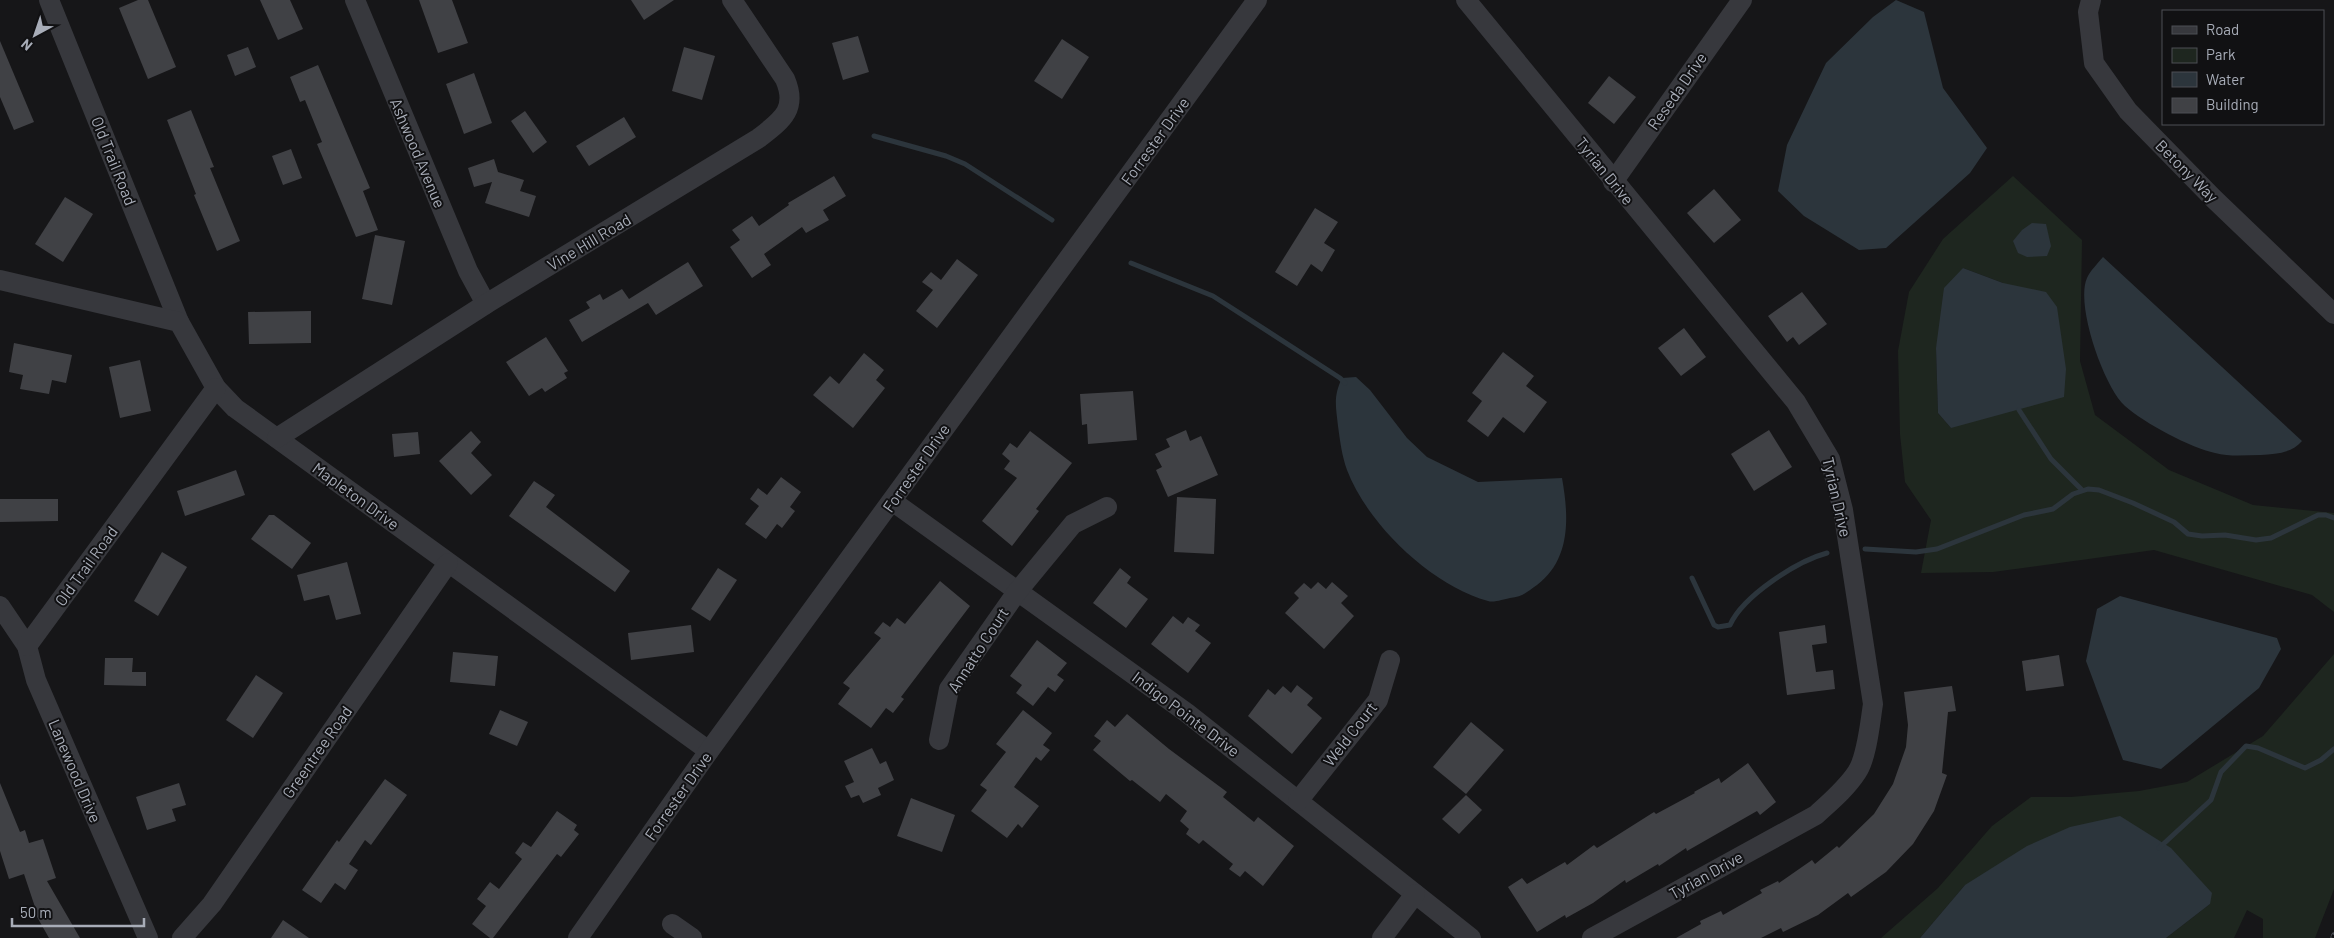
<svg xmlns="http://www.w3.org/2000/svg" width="2334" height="938" viewBox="0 0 2334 938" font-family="Barlow,sans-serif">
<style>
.green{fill:#1e261f;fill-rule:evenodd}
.water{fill:#2c353c}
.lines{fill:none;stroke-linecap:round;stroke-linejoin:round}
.stream{stroke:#2c353c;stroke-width:5}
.building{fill:#404145}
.minor{stroke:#37383d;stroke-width:20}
.rail-casing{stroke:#4a4c52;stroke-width:5.5}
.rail{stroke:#111113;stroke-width:4;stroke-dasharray:11;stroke-linecap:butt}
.labels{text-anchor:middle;stroke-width:4;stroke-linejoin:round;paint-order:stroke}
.street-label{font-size:16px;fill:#a8adb8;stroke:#111113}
</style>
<rect width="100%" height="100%" fill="#161618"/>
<g class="green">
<path d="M2013,176L2082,240L2080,361L2095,415L2169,470L2253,505L2334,513V612L2312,595L2154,550L1993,572L1921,573L1931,520L1905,482L1900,434L1898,351L1909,292L1943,239ZM1963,268L2003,283L1951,428L1938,413L1936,348Z"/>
<polygon points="2334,654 2334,889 2315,938 2263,938 2263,919 2247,910 2234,938 2166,938 2210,904 1965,885 1920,938 1881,938 1938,888 1992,826 2031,797 2071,797 2139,791 2187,782 2263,736"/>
</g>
<g class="water">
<polygon points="1896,0 1924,12 1943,88 1987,148 1970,173 1886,248 1859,250 1804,216 1778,191 1787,145 1826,63 1873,17"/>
<polygon points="2032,223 2046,224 2051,246 2047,256 2027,257 2018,253 2013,241 2022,230"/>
<path d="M2103,257L2302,441C2292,453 2276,454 2261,455C2246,455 2230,457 2215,453C2191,448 2144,423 2125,406C2104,387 2075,305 2087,278C2090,271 2098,263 2103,257Z"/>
<polygon points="1963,268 2003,283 2046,292 2057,307 2066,369 2064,397 1951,428 1938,413 1936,348 1944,288"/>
<path d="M1356,377L1370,390L1407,438L1427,457L1478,482L1562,478C1569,517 1571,559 1537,585C1527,592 1522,597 1510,598C1504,599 1494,603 1488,601C1431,585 1368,525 1347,470C1342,456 1340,441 1338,426C1336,406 1333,397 1342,378Z"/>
<polygon points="2120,596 2277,638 2281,649 2259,688 2161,769 2123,760 2086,661 2097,609"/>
<polygon points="2120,816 2171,848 2212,893 2210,904 2166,938 1920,938 1965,885 2027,846 2070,827"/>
</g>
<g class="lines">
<g class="stream">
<polyline points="874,136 946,156 965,164 1052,220"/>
<polyline points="1131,263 1213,296 1340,378 1345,383"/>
<polyline points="2019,410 2051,459 2082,490"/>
<polyline points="1865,549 1916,552 1937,549 2024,515 2053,509 2073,494 2088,489 2099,490 2133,503 2174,522 2188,534 2202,536 2225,535 2256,540 2271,538 2318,515 2326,515 2334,518"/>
<path d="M1692,578L1714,625L1718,627L1730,625C1743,596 1797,561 1827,553"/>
<polyline points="2159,848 2211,800 2221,772 2246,746 2258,748 2305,768 2321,760 2334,749"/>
</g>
</g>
<g class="building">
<polygon points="138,0 148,0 176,67 148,79 119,8"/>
<polygon points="260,0 290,0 303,29 278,40"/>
<polygon points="419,0 452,0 468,43 438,53"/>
<polygon points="631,0 674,0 644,20"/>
<polygon points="858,36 869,72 843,80 832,43"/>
<polygon points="1062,39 1089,57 1062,99 1034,81"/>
<polygon points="0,41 34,122 14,130 0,97"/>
<polygon points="248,47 256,67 235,76 227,55"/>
<polygon points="684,47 715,56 702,100 672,91"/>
<polygon points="318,65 370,188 363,191 378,230 356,237 317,144 322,142 305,100 300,102 290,77"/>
<polygon points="474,73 492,123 464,134 446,84"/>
<polygon points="1609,76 1636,97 1614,124 1588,103"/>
<polygon points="191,110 214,167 210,168 240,241 217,251 194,195 196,194 167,120"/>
<polygon points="525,111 547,142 533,153 511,121"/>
<polygon points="624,117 636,137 589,166 576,146"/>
<polygon points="291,149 302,178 283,185 272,156"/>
<polygon points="494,159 498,172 524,180 520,191 536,196 529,217 485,203 492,182 474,187 468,168"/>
<polygon points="834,176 846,196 823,210 829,220 806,233 802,227 764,254 771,265 752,278 730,247 740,240 732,230 752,216 759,226 789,205 788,203"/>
<polygon points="1714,189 1741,220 1714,243 1687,213"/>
<polygon points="65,197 93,214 63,262 35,244"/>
<polygon points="1315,208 1338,222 1324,243 1335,250 1322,272 1311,264 1297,286 1275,272"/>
<polygon points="375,235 405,241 392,305 362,299"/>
<polygon points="957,259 978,275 937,328 916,311 933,290 922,282 931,272 941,280"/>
<polygon points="688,262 703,286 656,315 648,303 582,342 569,320 590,308 586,302 600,294 603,300 622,289 629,299"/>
<polygon points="1802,292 1827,324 1799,345 1793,337 1787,342 1768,316"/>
<polygon points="311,311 311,343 249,344 248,312"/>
<polygon points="1684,328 1706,357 1681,376 1658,348"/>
<polygon points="546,337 568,371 564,373 567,378 545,392 542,388 529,396 506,362"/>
<polygon points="14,343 72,355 66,383 52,380 49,394 20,389 23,375 9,372"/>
<polygon points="1503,352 1534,376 1526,386 1547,402 1524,433 1503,417 1488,437 1467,421 1482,401 1472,393"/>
<polygon points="864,353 884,370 876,380 885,388 853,428 813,395 830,376 839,384"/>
<polygon points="140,360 151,411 120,418 109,367"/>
<polygon points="1133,391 1137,440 1088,444 1087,424 1082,425 1080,394"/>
<polygon points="1186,430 1190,441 1201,436 1218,475 1168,497 1156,470 1162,467 1155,454 1170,447 1166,439"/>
<polygon points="1769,430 1792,467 1754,491 1731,454"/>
<polygon points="471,431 481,442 471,453 492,475 471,495 439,461"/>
<polygon points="1030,431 1072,463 1036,509 1039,511 1012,546 982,521 1017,478 1004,469 1010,461 1002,454 1010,443 1017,448"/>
<polygon points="418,432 420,454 394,457 392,434"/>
<polygon points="236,470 245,495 185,516 177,491"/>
<polygon points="781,477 801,492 790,507 795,511 782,528 777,524 766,539 745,524 759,506 750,499 758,488 767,495"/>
<polygon points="534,481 555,495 546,507 630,571 615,592 509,516"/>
<polygon points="1177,497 1216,499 1214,554 1174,552"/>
<polygon points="0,499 58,499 58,521 0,522"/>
<polygon points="269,515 274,515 311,543 292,569 251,539"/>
<polygon points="162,552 187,567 158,616 134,601"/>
<polygon points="347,562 361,614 336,620 329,595 304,601 297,575"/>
<polygon points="718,568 737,580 710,621 691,609"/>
<polygon points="1120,568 1131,577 1127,583 1148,599 1126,628 1093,603"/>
<polygon points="940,581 970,606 901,697 904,699 893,713 886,708 871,728 838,704 850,688 843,683 881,638 874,633 883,622 890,627 897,618 905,624"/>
<polygon points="1318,582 1326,589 1332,582 1348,596 1341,603 1354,616 1324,649 1285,613 1299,598 1294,593 1304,583 1311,589"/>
<polygon points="1173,616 1183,624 1188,617 1200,625 1195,631 1211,643 1188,673 1151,644"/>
<polygon points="691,625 694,652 631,660 628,633"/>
<polygon points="1825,625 1827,643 1812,645 1816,672 1833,670 1835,689 1787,695 1779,632"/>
<polygon points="1037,640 1067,663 1057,675 1064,680 1055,692 1048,687 1033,706 1016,693 1022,685 1010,676"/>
<polygon points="453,652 498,656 495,686 450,682"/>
<polygon points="2059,655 2064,686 2026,691 2022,661"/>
<polygon points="105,658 133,658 132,672 146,672 146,686 104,685"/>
<polygon points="256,675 283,693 253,738 226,720"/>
<polygon points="1297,685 1313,698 1307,705 1322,718 1292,754 1248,716 1268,689 1275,695 1283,686 1291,693"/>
<polygon points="1952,686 1956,711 1948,712 1942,773 1947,775 1934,811 1913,844 1886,872 1851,897 1848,893 1818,915 1783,932 1781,928 1761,938 1676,938 1701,924 1700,921 1721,911 1723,915 1762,893 1760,890 1778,881 1779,883 1812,860 1815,864 1837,846 1839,848 1874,814 1893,784 1906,747 1908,725 1904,692"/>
<polygon points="500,710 528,722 517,746 489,734"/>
<polygon points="1023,710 1052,733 1043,745 1050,750 1041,761 1036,757 1014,787 1039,806 1022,828 1018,824 1007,838 971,811 987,790 980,785 1006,752 996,744"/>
<polygon points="1127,714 1169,749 1227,792 1223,797 1254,822 1258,817 1294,846 1263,886 1245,871 1240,877 1229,869 1233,864 1203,840 1199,844 1186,834 1189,829 1180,821 1187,811 1166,794 1160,802 1132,780 1130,781 1093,750 1101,741 1094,736 1107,720 1115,727"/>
<polygon points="1471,722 1504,750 1466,794 1433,767"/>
<polygon points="872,748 880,764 886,761 894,780 878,788 881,795 863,803 859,795 851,798 845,786 854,782 844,761"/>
<polygon points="1748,763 1776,802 1760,815 1757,811 1687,851 1686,848 1659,866 1658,864 1626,883 1625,880 1593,903 1566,918 1565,915 1537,932 1508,887 1522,878 1527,884 1565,862 1567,865 1594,845 1597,848 1654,812 1656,814 1695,793 1694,792 1719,778 1721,783"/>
<polygon points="385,779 407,795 371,845 365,840 349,864 358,870 345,890 335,883 321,903 302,890 337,840 339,842"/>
<polygon points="0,783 20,832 25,830 29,843 43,839 56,878 47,881 80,938 49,938 32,908 35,907 24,874 9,879 0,851"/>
<polygon points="179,783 186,805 172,809 176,821 147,830 136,797"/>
<polygon points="1466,795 1482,810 1459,834 1442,819"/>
<polygon points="911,798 955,815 942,852 897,836"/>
<polygon points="557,811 577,825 574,830 579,834 561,857 557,854 493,938 490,938 472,924 486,906 477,899 490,882 499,889 522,859 515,853 523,842 531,847"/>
<polygon points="283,920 309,938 271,938"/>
</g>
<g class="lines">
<g class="minor">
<polyline points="49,0 179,322"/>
<polyline points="355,0 468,271 486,304"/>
<path d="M1466,0L1796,402L1830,459L1843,510L1873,704C1870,723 1867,757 1857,772C1846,789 1830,802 1816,815L1592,938"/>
<polyline points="2091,0 2088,12 2094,63 2128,111 2213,198 2334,314"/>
<polyline points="1613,182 1742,0"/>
<polyline points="0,280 179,322 216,388 235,408 709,751"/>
<path d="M277,438L486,304L759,138C782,120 798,109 785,79L732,0"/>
<polyline points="892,501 1187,713 1471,938"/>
<polyline points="0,606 27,646 36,680 148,938"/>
<polyline points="27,646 216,388"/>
<polyline points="939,740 949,689 1017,592 1073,524 1107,507"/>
<polyline points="1298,801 1378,700 1390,660"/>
<polyline points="672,924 692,938"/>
<polyline points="182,938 212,904 448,563"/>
<polyline points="578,938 709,751 1257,0"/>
<polyline points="1382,938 1415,894"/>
</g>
<defs>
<polyline id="rail" points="2333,938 2334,935"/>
</defs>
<use href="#rail" class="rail-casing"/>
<use href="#rail" class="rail"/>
</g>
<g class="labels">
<g class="street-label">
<text transform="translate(1677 91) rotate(-55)" y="6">Reseda Drive</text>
<text transform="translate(1155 141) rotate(-54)" y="6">Forrester Drive</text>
<text transform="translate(418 153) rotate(67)" y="6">Ashwood Avenue</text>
<text transform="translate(114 161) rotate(68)" y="6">Old Trail Road</text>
<text transform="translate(1605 171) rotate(51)" y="6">Tyrian Drive</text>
<text transform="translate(2187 171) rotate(45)" y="6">Betony Way</text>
<text transform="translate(589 242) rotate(-31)" y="6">Vine Hill Road</text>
<text transform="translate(916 468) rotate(-55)" y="6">Forrester Drive</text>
<text transform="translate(356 496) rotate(36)" y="6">Mapleton Drive</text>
<text transform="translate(1837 497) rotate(77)" y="6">Tyrian Drive</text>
<text transform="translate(86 566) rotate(-54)" y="6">Old Trail Road</text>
<text transform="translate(978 650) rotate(-57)" y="6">Annatto Court</text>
<text transform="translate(1186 714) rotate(37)" y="6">Indigo Pointe Drive</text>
<text transform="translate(1350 734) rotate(-52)" y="6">Weld Court</text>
<text transform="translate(317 752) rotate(-55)" y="6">Greentree Road</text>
<text transform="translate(75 771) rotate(67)" y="6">Lanewood Drive</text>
<text transform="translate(678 796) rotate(-55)" y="6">Forrester Drive</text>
<text transform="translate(1706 875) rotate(-29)" y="6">Tyrian Drive</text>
</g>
</g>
<rect x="2162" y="10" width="162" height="115" fill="#111113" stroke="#4d4f55"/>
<rect x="2172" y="26" width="25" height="8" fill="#37383d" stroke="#4d4f55"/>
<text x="2206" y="35" font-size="15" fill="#a8adb8">Road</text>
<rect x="2172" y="48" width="25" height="15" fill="#1e261f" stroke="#4d4f55"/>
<text x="2206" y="60" font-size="15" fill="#a8adb8">Park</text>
<rect x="2172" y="72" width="25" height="15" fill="#2c353c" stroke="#4d4f55"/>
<text x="2206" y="85" font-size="15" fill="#a8adb8">Water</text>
<rect x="2172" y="98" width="25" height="15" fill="#404145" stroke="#4d4f55"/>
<text x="2206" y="110" font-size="15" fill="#a8adb8">Building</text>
<g transform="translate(35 35) rotate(220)" stroke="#111113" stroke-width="4" paint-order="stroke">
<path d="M0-4L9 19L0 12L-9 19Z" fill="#a8adb8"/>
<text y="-8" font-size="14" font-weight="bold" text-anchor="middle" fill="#a8adb8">N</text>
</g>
<path d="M12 918v8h132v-8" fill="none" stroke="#a8adb8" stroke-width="2.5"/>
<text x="20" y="918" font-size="15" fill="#a8adb8" stroke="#111113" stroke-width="4" paint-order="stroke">50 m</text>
</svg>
